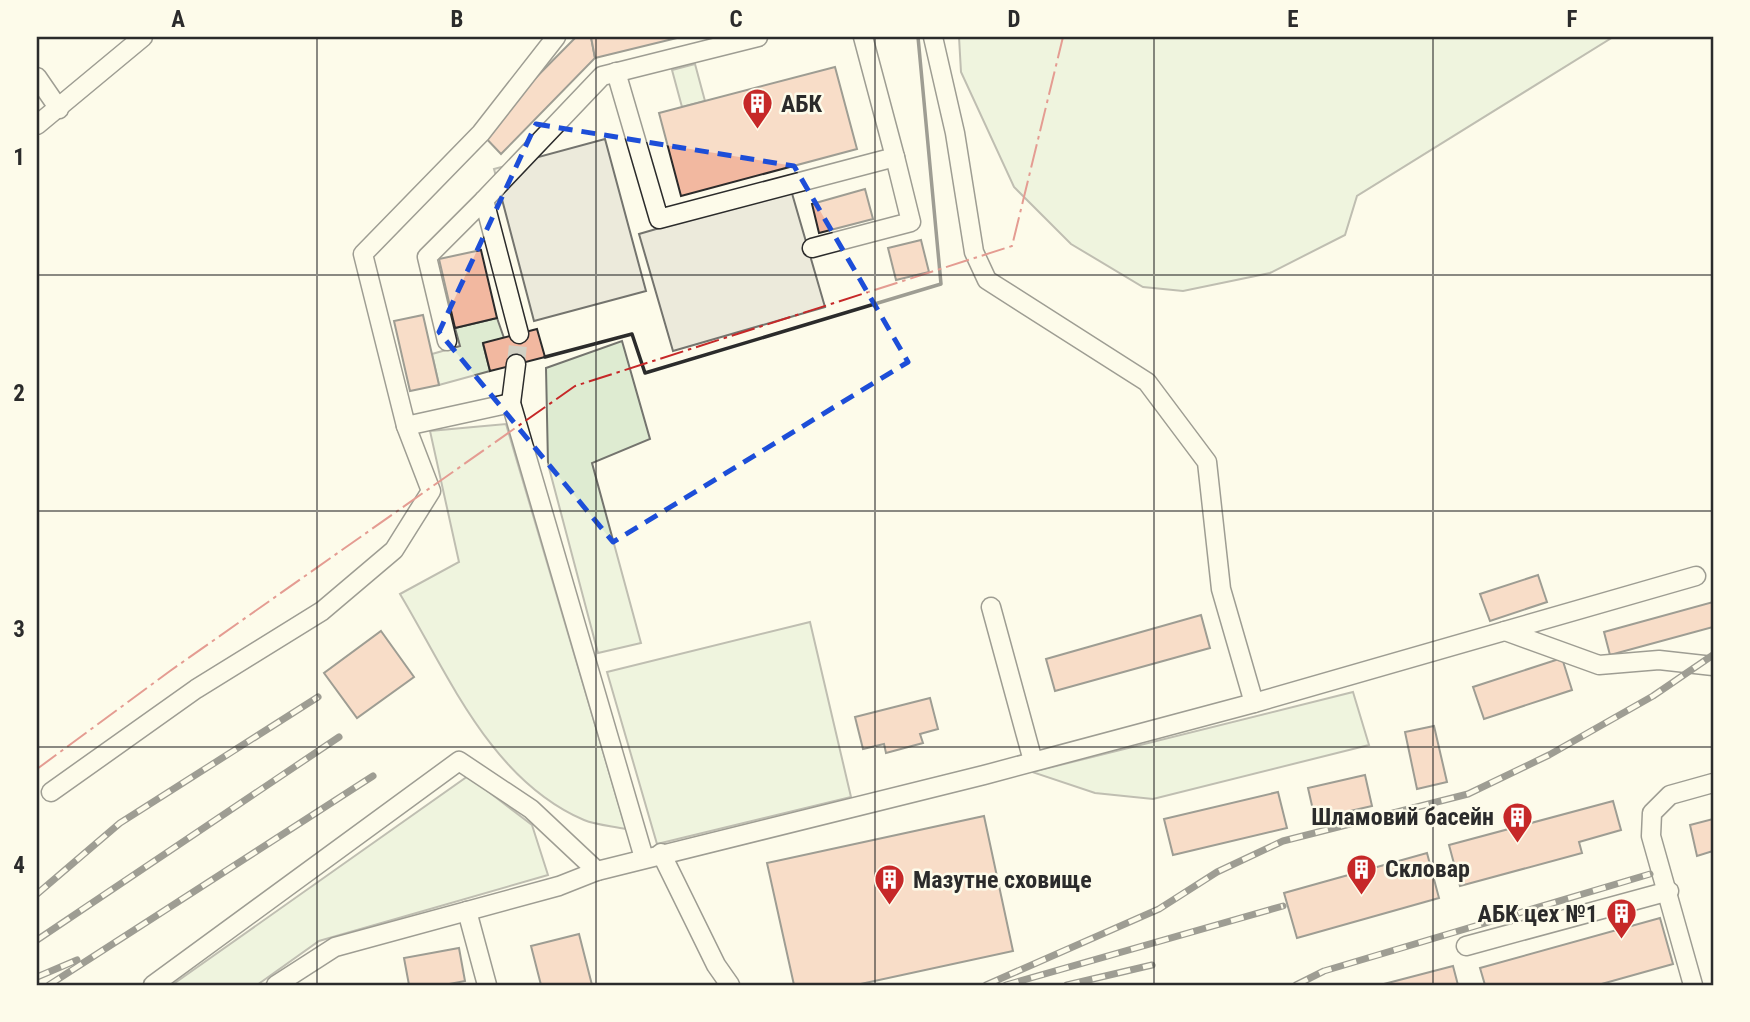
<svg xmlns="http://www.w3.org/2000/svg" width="1750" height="1022" viewBox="0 0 1750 1022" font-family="'Roboto Condensed',sans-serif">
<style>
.green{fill:#deebd1;stroke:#74746e;stroke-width:2}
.parking{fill:#eceadb;stroke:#74746e;stroke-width:2}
.building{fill:#f2b8a0;stroke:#2b2b2b;stroke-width:2}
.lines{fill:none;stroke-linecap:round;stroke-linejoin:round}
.minor-tunnel{stroke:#d3d1c4;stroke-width:18;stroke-dasharray:18 9;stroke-linecap:butt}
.minor-casing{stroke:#2b2b2b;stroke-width:21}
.minor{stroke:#fdfbea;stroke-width:18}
.rail-casing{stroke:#2b2b2b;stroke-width:7}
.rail{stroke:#fdfbea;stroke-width:4.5;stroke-dasharray:13;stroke-linecap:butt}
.wall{stroke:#2b2b2b;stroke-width:3.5}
.power{stroke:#c62828;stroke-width:2;stroke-dasharray:24 5 3.5 5;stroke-linecap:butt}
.marked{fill:none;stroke:#1d4ed8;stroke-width:5;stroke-dasharray:14 9;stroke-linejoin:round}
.grid{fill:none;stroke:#2b2b2b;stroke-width:2;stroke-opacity:0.55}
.labels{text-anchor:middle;stroke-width:5;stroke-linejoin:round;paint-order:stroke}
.poi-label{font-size:24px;font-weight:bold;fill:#2b2b2b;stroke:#fdfbea;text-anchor:start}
.neatline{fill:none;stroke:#2b2b2b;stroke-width:2.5}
.grid-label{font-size:23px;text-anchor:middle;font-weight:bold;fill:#2b2b2b}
</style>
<rect width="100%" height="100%" fill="#fdfbea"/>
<g class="green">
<polygon points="959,37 1613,37 1357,196 1345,235 1270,273 1183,291 1143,287 1071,244 1014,187 961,72"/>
<polygon points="695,64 705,101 682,107 672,70"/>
<polygon points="497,318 504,338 483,344 490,371 439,385 432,354 460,346 455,328"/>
<polygon points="622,341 650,439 592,463 641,643 598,653 548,464 546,368"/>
<path d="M506,424L626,829C612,826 596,825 584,820C491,780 449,676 400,594L459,562L430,431Z"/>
<polygon points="810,622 851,797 657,844 607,672"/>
<polygon points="1353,692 1369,745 1153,799 1095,793 1032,772"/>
<polygon points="468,776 532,825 548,875 319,941 257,985 172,985"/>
</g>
<g class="parking">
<polygon points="605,139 646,291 534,321 494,169"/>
<polygon points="791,190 825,307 673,351 639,234"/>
</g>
<g class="building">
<polygon points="576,37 591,37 595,58 501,154 481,133"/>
<polygon points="591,37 681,37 595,58"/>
<polygon points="835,67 857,149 681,196 659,113"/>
<polygon points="865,189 873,219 819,233 812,204"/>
<polygon points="921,240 929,272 896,280 888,248"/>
<polygon points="481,250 497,318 455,328 439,259"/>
<polygon points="423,315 439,385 410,391 394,321"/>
<polygon points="537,329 545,357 490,371 483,343"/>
<polygon points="1538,575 1547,602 1490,621 1480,594"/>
<polygon points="1713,602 1713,627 1610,655 1604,632"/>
<polygon points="1201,615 1210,648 1055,691 1046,659"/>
<polygon points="381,631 414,677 357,718 324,673"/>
<polygon points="1562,658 1572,690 1484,719 1473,687"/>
<polygon points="930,698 938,729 920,734 923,743 886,753 884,744 863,749 855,717"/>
<polygon points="1434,726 1447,782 1417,789 1405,732"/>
<polygon points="1365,775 1372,806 1315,819 1308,788"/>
<polygon points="1278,792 1287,828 1173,855 1164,819"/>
<polygon points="1613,801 1621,830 1579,842 1582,853 1460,886 1449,845"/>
<polygon points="984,816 1013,951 856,985 794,985 767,863"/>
<polygon points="1713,819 1713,851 1697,856 1690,825"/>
<polygon points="1427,853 1439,898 1297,938 1284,893"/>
<polygon points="1660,918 1673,964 1598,985 1485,985 1480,968"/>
<polygon points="579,934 592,985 541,985 531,946"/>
<polygon points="459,948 465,981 444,985 409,985 404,958"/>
<polygon points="1453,966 1458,985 1380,985"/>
</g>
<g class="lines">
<polyline class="minor-tunnel" points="516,364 519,334"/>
<defs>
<g id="minor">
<polyline points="933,37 955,133 974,252 987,280 1147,382 1207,462 1221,589 1254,703"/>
<polyline points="616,72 659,219 895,157 863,37"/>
<polyline points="37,77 59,109"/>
<polyline points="37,125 143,37"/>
<polyline points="484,200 602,76 758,37"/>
<polyline points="812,248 911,222 895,157"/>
<polyline points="447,341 427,257 484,200 519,334"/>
<polyline points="516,364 511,403 644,858"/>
<polyline points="511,403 406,426 363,254 481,133 556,37"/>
<polyline points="991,607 1033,761"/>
<polyline points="1505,631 1599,665 1659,660 1713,666"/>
<polyline points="51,792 196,689 322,611 394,550 431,491 406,426"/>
<polyline points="661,853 716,965 730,985"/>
<polyline points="467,911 487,985"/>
<polyline points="1466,946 1669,891"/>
<polyline points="153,985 459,761 531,809 597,871"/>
<polyline points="276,985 335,947 559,886 597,871 984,775 1254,703 1696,576"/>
<polyline points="1693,985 1651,836 1652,813 1670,795 1713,783"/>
</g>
</defs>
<use href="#minor" class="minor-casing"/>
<use href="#minor" class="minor"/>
<defs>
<g id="rail">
<polyline points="37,894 120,823 318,697"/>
<polyline points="37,940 339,737"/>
<polyline points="37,977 77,960"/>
<polyline points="49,985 373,776"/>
<polyline points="986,985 1159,909 1217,872 1283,841 1468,794 1549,755 1653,696 1713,655"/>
<polyline points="1006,985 1283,906"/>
<polyline points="1067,985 1152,965"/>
<polyline points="1296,985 1324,971 1650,874"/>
</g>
</defs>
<use href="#rail" class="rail-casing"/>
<use href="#rail" class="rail"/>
<polyline class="wall" points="545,357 632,334 645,373 941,284 918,37"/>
<polyline class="power" points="37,769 170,671 575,386 1012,246 1063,37"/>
</g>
<path d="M0 0H1750V1022H0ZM536,124L794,166L908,362L613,542L439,332Z" fill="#fdfbea" fill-opacity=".55" fill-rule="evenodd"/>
<path class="marked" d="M536,124L794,166L908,362L613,542L439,332Z"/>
<path class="grid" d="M317,37V985M596,37V985M875,37V985M1154,37V985M1433,37V985M37,275H1713M37,511H1713M37,747H1713"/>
<defs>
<symbol id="building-pin" viewBox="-11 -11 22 30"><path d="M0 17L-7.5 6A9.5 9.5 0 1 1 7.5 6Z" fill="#c62828" stroke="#fdfbea"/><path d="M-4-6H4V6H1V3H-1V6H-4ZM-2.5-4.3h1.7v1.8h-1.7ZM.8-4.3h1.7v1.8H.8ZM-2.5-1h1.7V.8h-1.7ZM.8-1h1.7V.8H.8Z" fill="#fff"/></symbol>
</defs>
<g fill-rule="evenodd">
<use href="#building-pin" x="740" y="86" width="35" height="47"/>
<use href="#building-pin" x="1500" y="800" width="35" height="47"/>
<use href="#building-pin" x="1344" y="852" width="35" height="47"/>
<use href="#building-pin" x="872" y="862" width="35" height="47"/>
<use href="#building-pin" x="1604" y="896" width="35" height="47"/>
</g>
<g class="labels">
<g class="poi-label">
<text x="781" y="112">АБК</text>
<text x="1494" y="825" text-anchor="end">Шламовий басейн</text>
<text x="1385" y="877">Скловар</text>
<text x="913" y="888">Мазутне сховище</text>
<text x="1598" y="922" text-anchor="end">АБК цех №1</text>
</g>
</g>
<rect width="1750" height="1022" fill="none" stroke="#fdfbea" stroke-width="77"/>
<rect x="38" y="38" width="1674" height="946" class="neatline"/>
<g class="grid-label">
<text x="178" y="27">A</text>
<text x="457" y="27">B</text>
<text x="736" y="27">C</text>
<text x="1014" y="27">D</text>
<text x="1293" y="27">E</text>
<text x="1572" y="27">F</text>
<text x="19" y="165">1</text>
<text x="19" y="401">2</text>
<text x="19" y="637">3</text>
<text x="19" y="873">4</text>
</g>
</svg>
